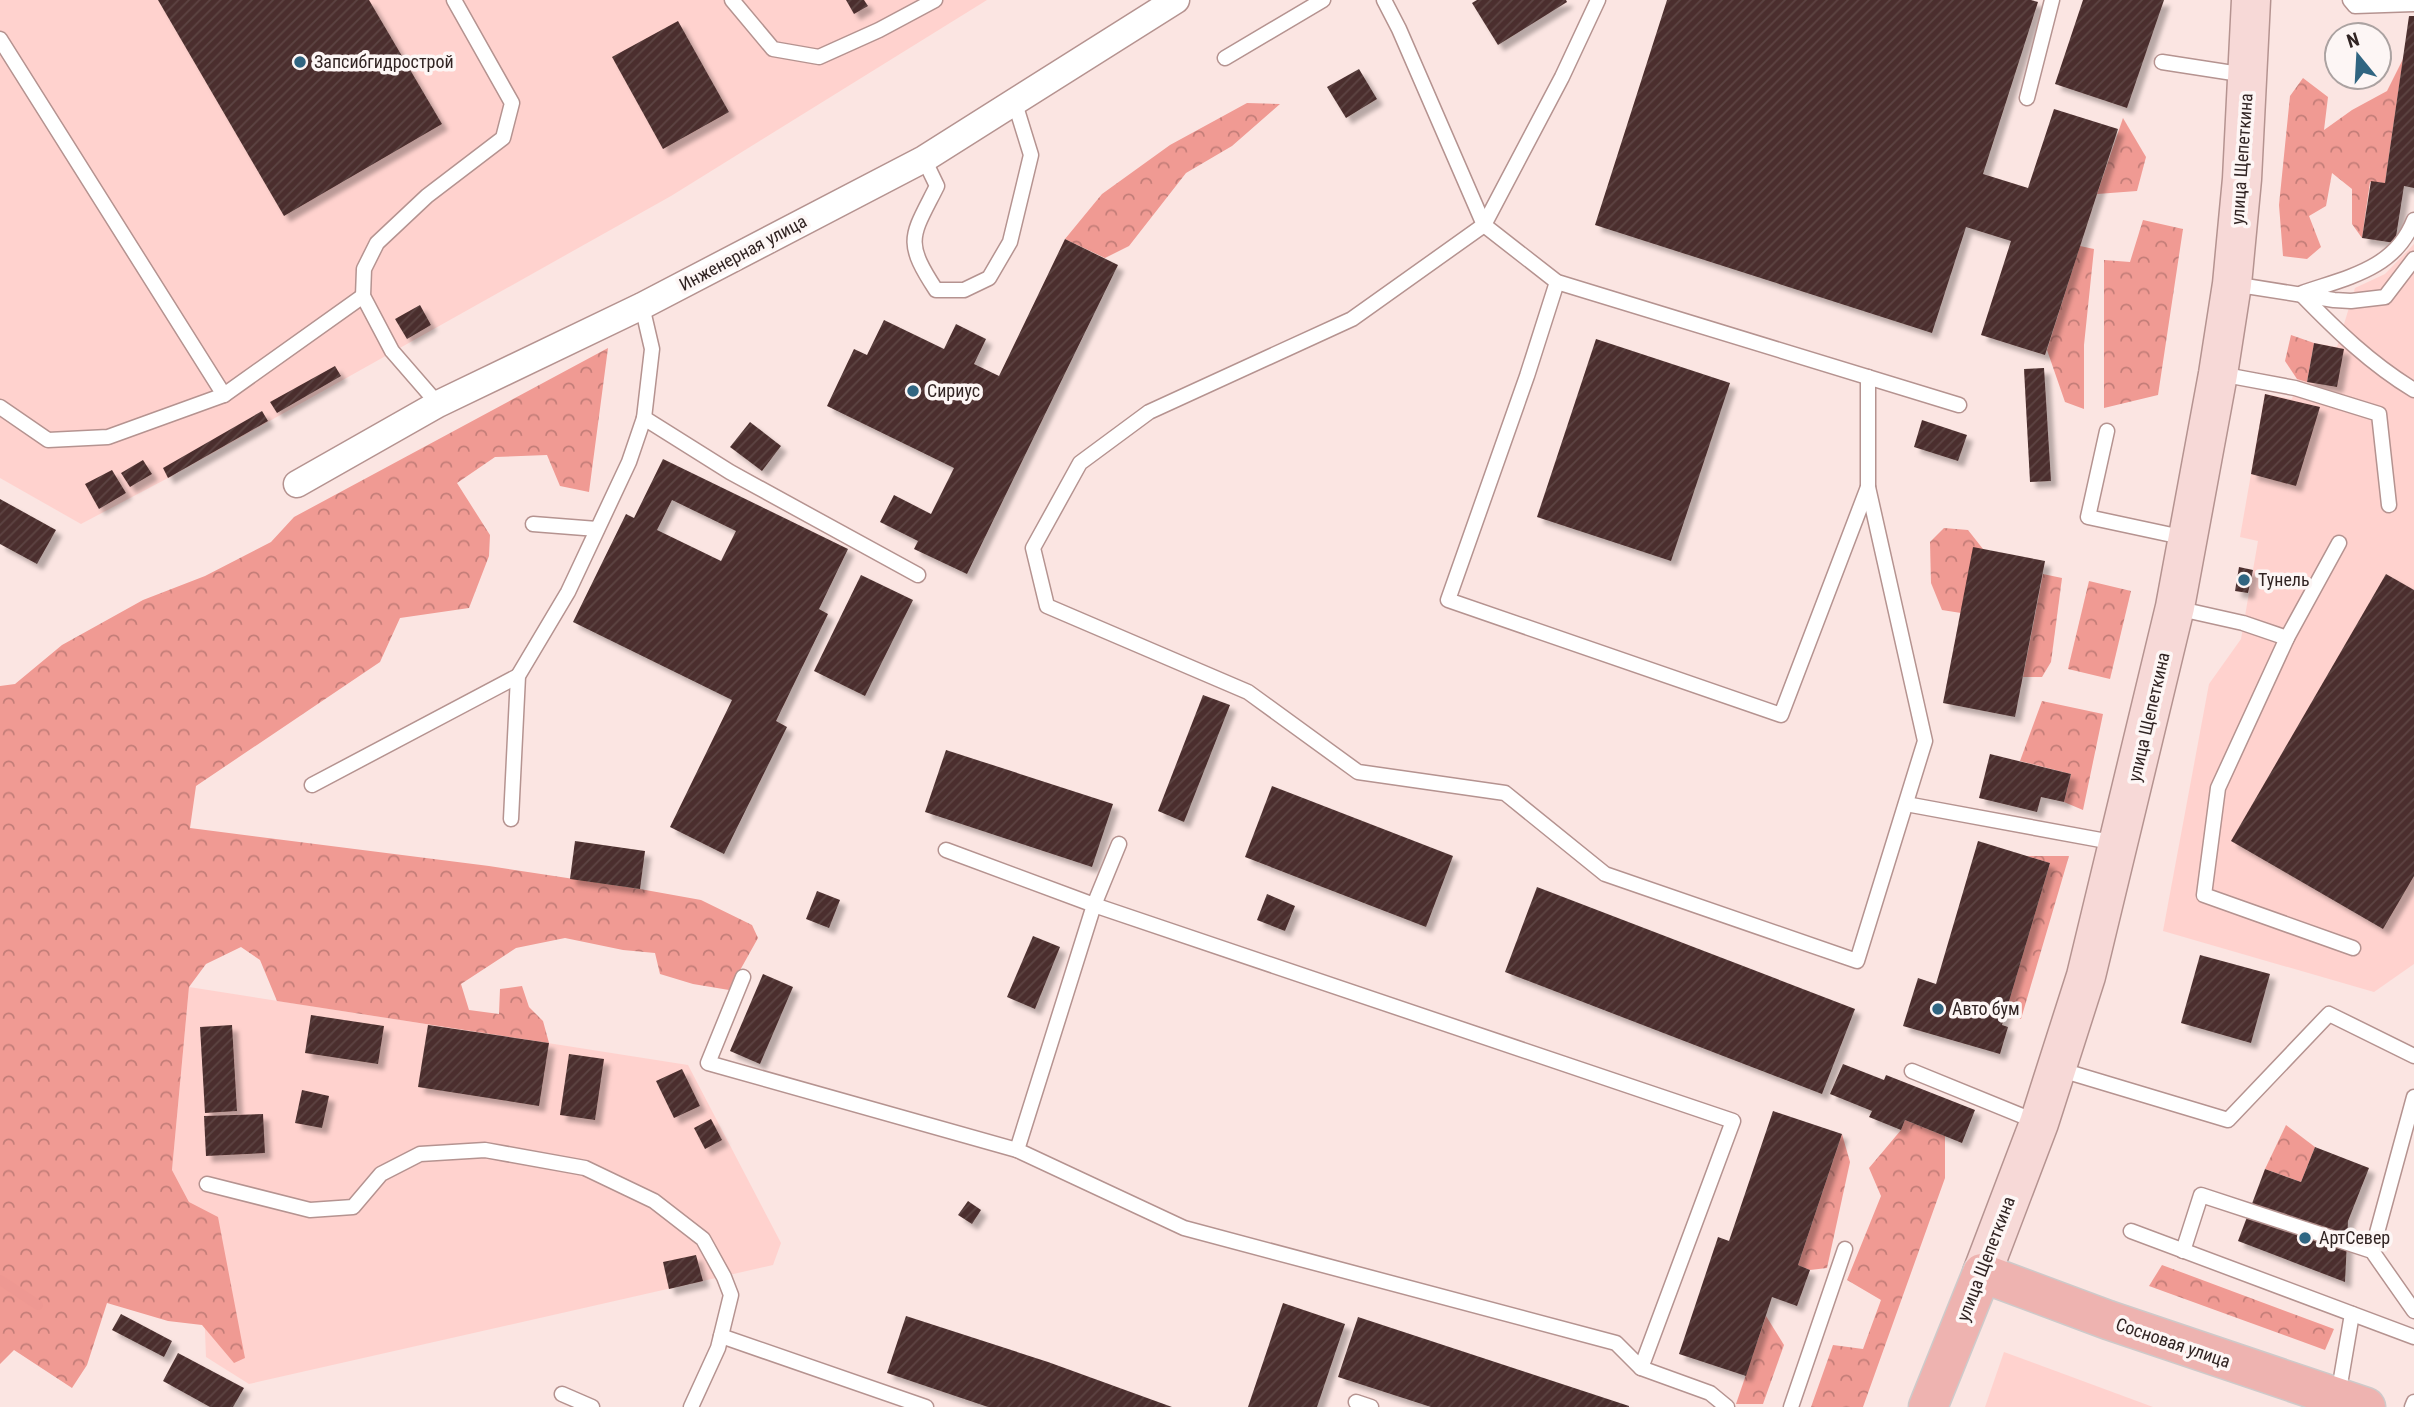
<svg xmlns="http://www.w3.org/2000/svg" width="2414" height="1407" viewBox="0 0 2414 1407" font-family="'Roboto Condensed',sans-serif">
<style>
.built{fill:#ffd2ce}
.forest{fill:url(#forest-crowns)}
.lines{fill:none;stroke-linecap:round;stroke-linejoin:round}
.stream{stroke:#ee9892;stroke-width:10}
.building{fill:url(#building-hatch);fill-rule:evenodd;filter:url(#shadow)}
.service-casing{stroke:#b59390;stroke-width:17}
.minor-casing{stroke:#b59390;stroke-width:29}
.secondary-casing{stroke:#b59390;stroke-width:41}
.primary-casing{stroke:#cecaca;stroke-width:41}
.service{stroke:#fff;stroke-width:14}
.minor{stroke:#fff;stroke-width:26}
.secondary{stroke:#f7d9d7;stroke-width:38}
.primary{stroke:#eeb3b0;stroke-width:38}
.poi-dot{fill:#306581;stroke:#fdf6f5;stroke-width:2.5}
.labels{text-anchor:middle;stroke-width:7;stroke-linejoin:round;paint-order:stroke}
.poi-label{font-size:18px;fill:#312423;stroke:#fdf6f5;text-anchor:start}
.street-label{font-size:18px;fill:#312423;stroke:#fdf6f5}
</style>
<defs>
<pattern id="forest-crowns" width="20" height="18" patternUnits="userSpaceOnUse" patternTransform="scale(1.75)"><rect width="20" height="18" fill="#f09a93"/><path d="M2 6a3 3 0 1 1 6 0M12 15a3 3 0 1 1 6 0" fill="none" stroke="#c37d78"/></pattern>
<pattern id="building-hatch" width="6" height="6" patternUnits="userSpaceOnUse" patternTransform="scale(1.75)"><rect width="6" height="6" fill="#4b2f2d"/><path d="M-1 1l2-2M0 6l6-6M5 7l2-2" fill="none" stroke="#5d4443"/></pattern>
<filter id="shadow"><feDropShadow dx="6" dy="6" stdDeviation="2" flood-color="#0004"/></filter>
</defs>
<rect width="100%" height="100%" fill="#fbe5e2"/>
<g class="built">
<polygon points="0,0 987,0 671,196 168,478 81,524 0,478"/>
<polygon points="2414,244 2414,964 2374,992 2163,931 2209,684 2241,639 2258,541 2240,537 2265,394 2292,399 2297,379 2308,381 2314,343 2337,347 2355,288 2385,274"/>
<polygon points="189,987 688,1065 781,1243 773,1265 249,1384 206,1357 201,1224 172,1170"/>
<polygon points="2004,1352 2153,1407 1985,1407"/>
</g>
<g class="forest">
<polygon points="2403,59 2385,183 2370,182 2362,238 2352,224 2352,189 2332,173 2326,206 2309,216 2321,247 2307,259 2283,256 2279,205 2290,96 2303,78 2328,97 2324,130 2352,110 2387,91"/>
<polygon points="1247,103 1280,104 1232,146 1186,173 1129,246 1105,258 1065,239 1102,194 1170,145"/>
<polygon points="2123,118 2146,157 2137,191 2097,194"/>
<polygon points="2143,220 2183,229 2158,395 2104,408 2104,260 2130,262"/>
<polygon points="2080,246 2094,249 2084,345 2084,409 2065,402 2047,350"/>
<polygon points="2291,335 2314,343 2307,382 2297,379 2285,361"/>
<polygon points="608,348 589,492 560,486 547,455 495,457 457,483 490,535 489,556 469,608 400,618 380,662 196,786 190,828 489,866 640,889 701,900 752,925 758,938 729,990 693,984 660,974 655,953 623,950 565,938 516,948 461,984 469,1010 499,1014 500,989 522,986 529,1007 543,1021 549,1043 277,1001 260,960 241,947 206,964 189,987 172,1170 189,1202 218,1217 245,1358 234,1363 202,1325 168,1321 107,1303 87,1365 72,1388 14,1350 0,1364 0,686 15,684 62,645 143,600 205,576 271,542 294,517"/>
<polygon points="1944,528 1968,530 1983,549 1961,613 1942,610 1931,583 1930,542"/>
<polygon points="2043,574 2062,578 2051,662 2042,677 2023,677"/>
<polygon points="2089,581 2131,591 2110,679 2068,669"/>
<polygon points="2042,701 2103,714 2083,810 2064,802 2071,774 2020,761"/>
<polygon points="2027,856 2069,856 2021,1019 2006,1011 2050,863"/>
<polygon points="1905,1120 1945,1136 1945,1178 1863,1407 1811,1407 1833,1345 1863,1349 1881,1300 1847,1280 1881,1196 1869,1168 1901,1130"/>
<polygon points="2286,1125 2315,1147 2301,1182 2265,1169"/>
<polygon points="1842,1134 1850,1162 1827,1268 1810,1270 1798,1265"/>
<polygon points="2162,1265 2334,1329 2325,1350 2149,1286"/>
<polygon points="1766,1316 1784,1345 1763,1404 1736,1404"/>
</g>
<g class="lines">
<polyline class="stream" points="0,1280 38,1305"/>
</g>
<g class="building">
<polygon points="158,0 369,0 442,124 284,216"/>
<polygon points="846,0 864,0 868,6 854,14"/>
<polygon points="1477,0 1566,0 1567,2 1498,45 1472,3"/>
<polygon points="1667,0 2031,0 2038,2 1983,174 2028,188 2054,109 2118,129 2045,355 1981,335 2011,241 1966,227 1932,333 1595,225"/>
<polygon points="2083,0 2164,0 2127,108 2055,84"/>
<polygon points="2409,16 2414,16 2414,188 2404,186 2395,243 2362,238 2371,181 2385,183"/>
<polygon points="678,21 729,112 663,149 612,57"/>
<polygon points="1359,69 1377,99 1346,118 1327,87"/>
<polygon points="1065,239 1118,265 967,574 914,549 918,541 880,522 894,495 931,514 954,468 827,406 854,349 867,355 884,320 944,349 956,324 986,339 974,364 999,376"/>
<polygon points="420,305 431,325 407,339 395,319"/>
<polygon points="1596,339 1730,383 1671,561 1537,517"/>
<polygon points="2314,343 2344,349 2337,387 2307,382"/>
<polygon points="335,366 341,376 277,413 270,402"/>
<polygon points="2044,368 2051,481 2030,482 2024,369"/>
<polygon points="2265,394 2320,407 2296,486 2251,474"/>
<polygon points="262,411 268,421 168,478 163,468"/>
<polygon points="1922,420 1967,435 1958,461 1914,447"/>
<polygon points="750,422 781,446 762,471 730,447"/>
<path d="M663,459L848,549L819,609L828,614L776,721L787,727L724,854L670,827L732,700L573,622L626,514L634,518ZM672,500L736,531L721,561L657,530Z"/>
<polygon points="143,460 152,474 130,487 121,473"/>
<polygon points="112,470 126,493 99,509 85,484"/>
<polygon points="0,499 56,530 37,564 0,544"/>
<polygon points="1973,547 2045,561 2015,717 1943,703"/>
<polygon points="2239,567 2253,570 2248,593 2235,591"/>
<polygon points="2386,574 2414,590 2414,876 2383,929 2231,841"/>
<polygon points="861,575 913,600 865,696 814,671"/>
<polygon points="1203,695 1230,705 1184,822 1158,811"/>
<polygon points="946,750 1113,804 1092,867 925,812"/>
<polygon points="1990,754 2071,774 2064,802 2041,797 2037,812 1979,798"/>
<polygon points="1272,786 1453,856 1426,927 1245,857"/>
<polygon points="575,841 645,851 640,889 570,879"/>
<polygon points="1978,841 2050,863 2002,1025 2008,1027 2000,1054 1903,1026 1918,978 1936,984"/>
<polygon points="1537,887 1855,1009 1822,1094 1505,972"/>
<polygon points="817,891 840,900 829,928 806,919"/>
<polygon points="1267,894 1295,906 1285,931 1257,920"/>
<polygon points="1033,936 1060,947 1035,1009 1007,997"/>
<polygon points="2200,955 2270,974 2251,1043 2181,1023"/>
<polygon points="763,974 793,987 760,1064 730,1051"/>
<polygon points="311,1015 384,1026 378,1064 305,1053"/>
<polygon points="232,1025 237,1111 205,1113 200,1027"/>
<polygon points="428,1025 549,1043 539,1106 418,1087"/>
<polygon points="569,1054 604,1059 595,1120 560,1115"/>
<polygon points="1843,1064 1884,1080 1886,1075 1975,1110 1962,1143 1905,1120 1901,1130 1869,1117 1872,1111 1830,1094"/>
<polygon points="682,1069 700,1106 674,1118 656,1081"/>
<polygon points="302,1090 329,1096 322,1128 295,1123"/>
<polygon points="1773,1111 1842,1134 1798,1265 1810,1270 1797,1306 1772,1297 1746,1376 1679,1354 1718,1237 1729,1241"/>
<polygon points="263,1114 265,1153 206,1156 204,1116"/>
<polygon points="711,1119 722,1140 705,1149 694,1128"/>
<polygon points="2315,1147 2369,1168 2348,1221 2345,1282 2238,1241 2265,1169 2301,1182"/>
<polygon points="968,1201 981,1210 972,1224 958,1215"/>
<polygon points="696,1255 703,1281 669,1289 663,1262"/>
<polygon points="1283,1303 1345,1324 1317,1407 1248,1407"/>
<polygon points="121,1314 172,1341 164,1357 112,1330"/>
<polygon points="906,1316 1048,1362 1172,1407 988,1407 887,1373"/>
<polygon points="1358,1317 1629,1406 1629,1407 1431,1407 1338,1377"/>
<polygon points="178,1353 244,1388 233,1407 210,1407 163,1381"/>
</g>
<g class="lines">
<defs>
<g id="service">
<polyline points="732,0 773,49 819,57 879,30 935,0"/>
<polyline points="1384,0 1399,29 1484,225 1557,282 1959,405"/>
<polyline points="1598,0 1562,77 1484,225 1352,319 1149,412 1080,463 1033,548 1047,606 1248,692 1358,772 1505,793 1605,874 1857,961 1925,741 1868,487"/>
<polyline points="2350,0 2355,6 2414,4"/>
<polyline points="0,39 224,395"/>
<polyline points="1225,58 1323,0"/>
<polyline points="2162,62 2246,75"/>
<polyline points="2027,98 2052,0"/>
<path d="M924,159L937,186C912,236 903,240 936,290H964L989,278L1010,242L1031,155L1014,100"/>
<polyline points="1557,282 1527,376 1448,600 1781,715 1868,487 1868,377"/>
<polyline points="2233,284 2334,300 2351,301 2385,297 2414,259"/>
<path d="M2302,293C2348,277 2395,269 2414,220"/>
<path d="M2301,294C2336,330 2371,364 2414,390"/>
<polyline points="2220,374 2295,388 2379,414 2389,505"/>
<polyline points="438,404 392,351 363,296 364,269 377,243 427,196 503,138 512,103 454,0"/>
<polyline points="0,407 48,440 108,437 224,395 363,296"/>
<polyline points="644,418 730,472 918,575"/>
<polyline points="2107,431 2088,517 2186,538"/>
<polyline points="533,524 597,529"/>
<polyline points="2339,543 2287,638 2218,788 2204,895 2353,948"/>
<polyline points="2176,608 2243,623 2287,638"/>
<polyline points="312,785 518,676"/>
<polyline points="1906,804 2117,843"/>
<polyline points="511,819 518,676 568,592 629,462 644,418 652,349 642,306"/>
<polyline points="1119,844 1094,905 1017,1150 1184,1228 1616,1343 1641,1368 1710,1393 1727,1407"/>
<polyline points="946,850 1094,905 1733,1121 1641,1368"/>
<polyline points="743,977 708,1063 1017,1150"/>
<polyline points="2058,1069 2228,1120 2329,1014 2414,1056"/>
<polyline points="1912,1071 2037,1122"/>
<polyline points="207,1184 310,1210 353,1207 381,1174 420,1154 485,1150 585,1168 654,1201 703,1239 724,1277 731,1295 718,1348 691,1407"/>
<polyline points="2131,1231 2414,1337"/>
<polyline points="2183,1251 2201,1195 2372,1251 2414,1311"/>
<polyline points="2372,1251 2414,1097"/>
<polyline points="721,1336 926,1407"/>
<polyline points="562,1394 592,1407"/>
<polyline points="2338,1396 2352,1314"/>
<polyline points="1356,1402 1371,1407"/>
<polyline points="1791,1407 1845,1249"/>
<polyline points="2412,1407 2414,1402"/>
</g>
<polyline id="minor" points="297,484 438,404 642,306 924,159 1176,0"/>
<polyline id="secondary" points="1982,1273 2039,1123 2086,976 2175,607 2218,374 2232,284 2242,179 2251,0"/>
<polyline id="primary" points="1928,1407 1982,1273 2108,1320 2366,1407"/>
</defs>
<use href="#service" class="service-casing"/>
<use href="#minor" class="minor-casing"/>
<use href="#secondary" class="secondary-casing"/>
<use href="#primary" class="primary-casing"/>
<use href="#service" class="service"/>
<use href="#minor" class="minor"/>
<use href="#secondary" class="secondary"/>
<use href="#primary" class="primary"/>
</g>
<g class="poi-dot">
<circle cx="300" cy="62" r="7"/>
<circle cx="913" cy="391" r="7"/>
<circle cx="2244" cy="580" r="7"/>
<circle cx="1938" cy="1009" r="7"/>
<circle cx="2305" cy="1238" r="7"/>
</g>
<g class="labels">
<g class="poi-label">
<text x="314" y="68">Запсибгидрострой</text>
<text x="927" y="397">Сириус</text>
<text x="2258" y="586">Тунель</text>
<text x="1952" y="1015">Авто бум</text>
<text x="2319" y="1244">АртСевер</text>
</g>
<g class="street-label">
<text transform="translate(2242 159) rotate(-86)" y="6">улица Щепеткина</text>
<text transform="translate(743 253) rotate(-28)" y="6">Инженерная улица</text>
<text transform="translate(2149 717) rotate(-77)" y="6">улица Щепеткина</text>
<text transform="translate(1986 1259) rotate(-69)" y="6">улица Щепеткина</text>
<text transform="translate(2173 1343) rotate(19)" y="6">Сосновая улица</text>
</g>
</g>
<g transform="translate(2358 56) rotate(342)"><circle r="33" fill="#fdf6f5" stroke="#aba2a1" stroke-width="2"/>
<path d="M0-5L12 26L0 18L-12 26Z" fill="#306581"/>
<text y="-10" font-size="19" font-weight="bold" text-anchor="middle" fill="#312423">N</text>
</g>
</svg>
